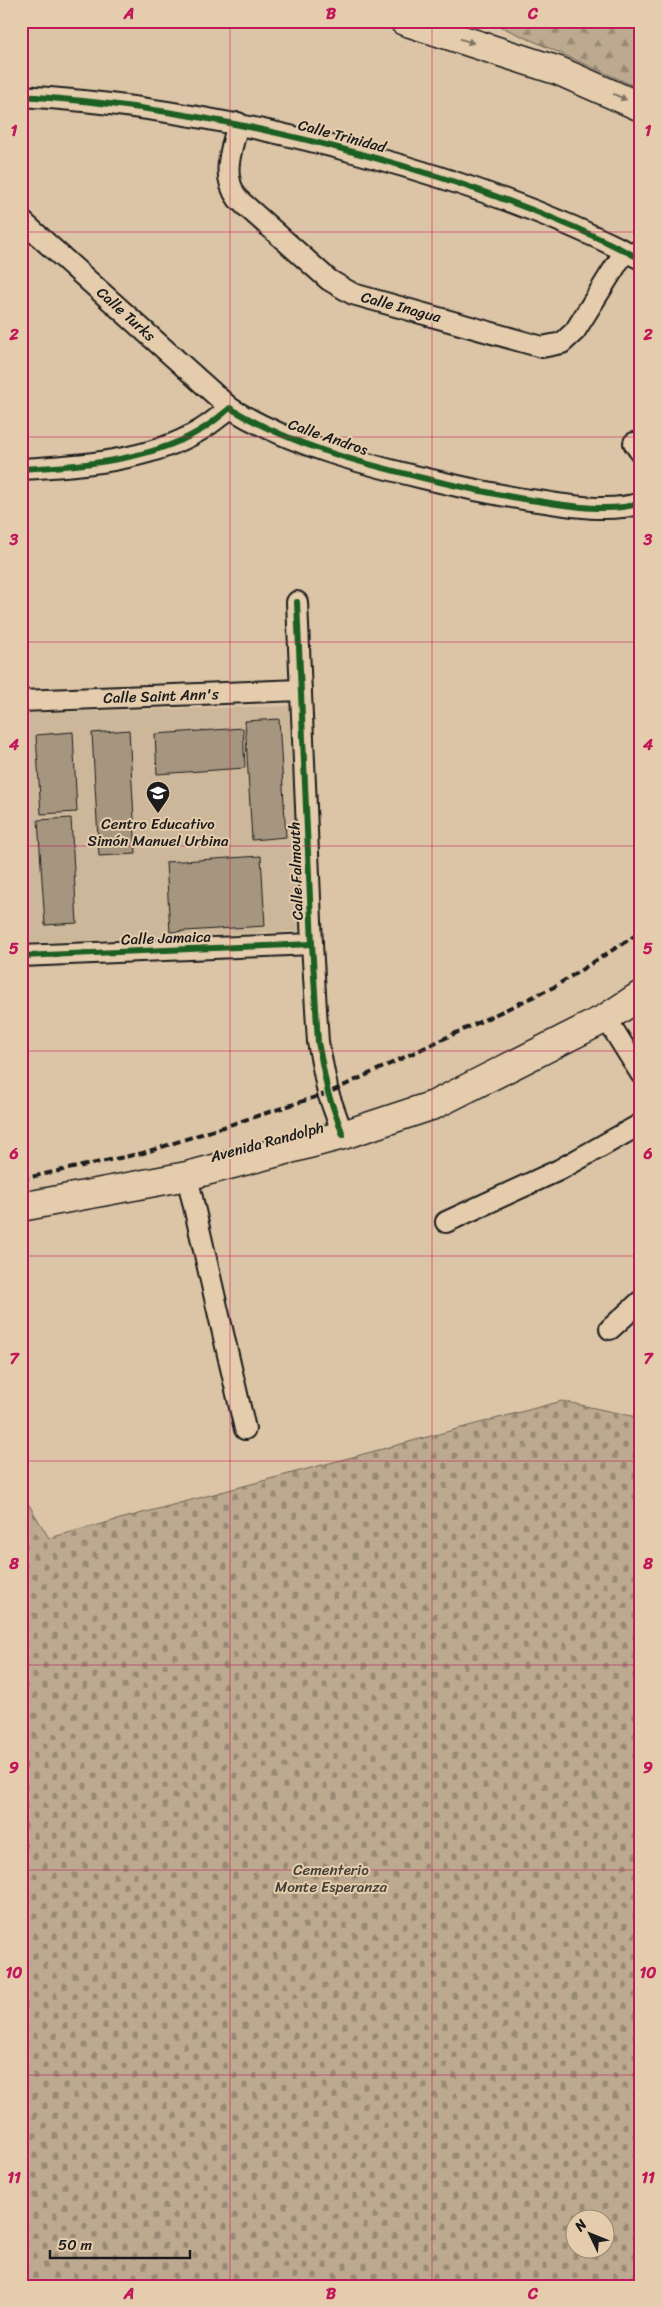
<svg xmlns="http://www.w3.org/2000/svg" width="662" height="2307" viewBox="0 0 662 2307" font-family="Sriracha,sans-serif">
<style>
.built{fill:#ccb79a}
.forest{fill:url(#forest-firs);stroke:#6c6256}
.cemetery{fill:url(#cemetery-stones);stroke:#6c6256;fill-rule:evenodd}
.building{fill:#a6967f;stroke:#1c1c1c}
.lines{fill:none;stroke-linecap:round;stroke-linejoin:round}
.minor-casing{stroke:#1c1c1c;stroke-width:24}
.secondary-casing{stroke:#1c1c1c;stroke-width:31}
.primary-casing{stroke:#1c1c1c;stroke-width:31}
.minor{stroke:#e4ccac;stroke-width:20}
.secondary{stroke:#e4ccac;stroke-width:28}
.primary{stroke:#e4ccac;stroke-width:28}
.rail{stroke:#1c1c1c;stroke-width:4;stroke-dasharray:8 4;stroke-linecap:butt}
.cycleway-casing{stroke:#e4ccac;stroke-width:9}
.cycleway{stroke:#1b5e20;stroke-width:6}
.oneway{fill:#807464}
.grid{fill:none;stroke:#c2185b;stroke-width:1;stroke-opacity:0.55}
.labels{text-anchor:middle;stroke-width:4;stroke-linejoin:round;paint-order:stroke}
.street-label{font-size:15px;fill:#1c1c1c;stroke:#e4ccac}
.poi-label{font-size:15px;fill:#1c1c1c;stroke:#e4ccac}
.park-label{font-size:15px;fill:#443f39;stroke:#e4ccac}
.neatline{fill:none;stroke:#c2185b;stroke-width:2}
.grid-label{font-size:16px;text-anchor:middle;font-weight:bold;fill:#c2185b}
</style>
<defs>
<pattern id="forest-firs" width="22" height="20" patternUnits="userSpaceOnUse" patternTransform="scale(1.25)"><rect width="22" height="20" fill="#bca98f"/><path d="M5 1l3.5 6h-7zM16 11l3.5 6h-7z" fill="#988974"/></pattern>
<pattern id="cemetery-stones" width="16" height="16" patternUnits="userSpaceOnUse" patternTransform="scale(1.25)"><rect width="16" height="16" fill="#bca98f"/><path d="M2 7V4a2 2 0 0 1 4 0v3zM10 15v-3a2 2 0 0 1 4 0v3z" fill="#988974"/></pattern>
</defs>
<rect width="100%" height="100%" fill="#dcc5a6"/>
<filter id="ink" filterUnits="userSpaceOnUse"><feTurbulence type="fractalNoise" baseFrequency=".02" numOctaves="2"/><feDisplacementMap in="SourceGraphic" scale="10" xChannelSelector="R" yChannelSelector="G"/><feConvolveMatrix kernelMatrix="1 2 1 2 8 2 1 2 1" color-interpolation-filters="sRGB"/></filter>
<g filter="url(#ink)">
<polygon class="built" points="289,706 300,931 23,943 21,713"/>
<polygon class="forest" points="488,21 641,21 641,89"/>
<path class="cemetery" d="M562,1401L641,1418V2286H21V1492L49,1538ZM574,2220H604V2250H574Z"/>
<g class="building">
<polygon points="279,719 286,837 252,840 245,721"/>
<polygon points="243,728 245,768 157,774 155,734"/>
<polygon points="129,730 136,854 99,856 92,733"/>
<polygon points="73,732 77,812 41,814 36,735"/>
<polygon points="71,818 77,923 45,925 38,820"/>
<polygon points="261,856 265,926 170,932 166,862"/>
</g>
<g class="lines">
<defs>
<g id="minor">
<path d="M21,96C139,103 248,123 361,154C457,180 552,213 641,259"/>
<path d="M238,123C232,150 220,174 238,199L329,280L353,294L542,347L562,343L575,331L625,251"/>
<polyline points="21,220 230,408"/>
<polyline points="634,443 641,453"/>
<path d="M21,469C78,466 149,461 199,431C210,425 220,416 230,408C289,444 356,462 423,478C461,487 499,496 538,501C569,506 611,513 641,503"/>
<polyline points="297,602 312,944 318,1042 328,1093 343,1135"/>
<polyline points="21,701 301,690"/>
<polyline points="21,956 312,944"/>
<polyline points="606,1018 641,1074"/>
<polyline points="187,1176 245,1429"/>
<polyline points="446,1222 559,1170 641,1124"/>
<polyline points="610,1329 641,1301"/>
</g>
<polyline id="secondary" points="21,1207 187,1176 343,1135 434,1105 606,1018 641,995"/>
<polyline id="primary" points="404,21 559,71 641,107"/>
</defs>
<use href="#minor" class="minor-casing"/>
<use href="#secondary" class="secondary-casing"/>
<use href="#primary" class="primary-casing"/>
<use href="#minor" class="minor"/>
<use href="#secondary" class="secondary"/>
<use href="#primary" class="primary"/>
<polyline class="rail" points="21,1179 143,1153 328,1093 554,987 641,932"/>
<defs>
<g id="cycleway">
<path d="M21,96C139,103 248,123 361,154C457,180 552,213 641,259"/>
<path d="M21,469C78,466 149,461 199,431C210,425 220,416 230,408C289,444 356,462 423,478C461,487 499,496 538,501C569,506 611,513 641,503"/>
<polyline points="297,602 312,944 318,1042 328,1093 343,1135"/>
<polyline points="21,956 312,944"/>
</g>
</defs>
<use href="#cycleway" class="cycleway-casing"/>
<use href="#cycleway" class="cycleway"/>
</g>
<defs><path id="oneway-solid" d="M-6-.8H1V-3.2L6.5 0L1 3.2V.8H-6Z" transform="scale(1.25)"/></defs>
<g class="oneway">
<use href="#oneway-solid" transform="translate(467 41) rotate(18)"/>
<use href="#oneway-solid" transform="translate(620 97) rotate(24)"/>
</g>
</g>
<path class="grid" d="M230,21V2286M432,21V2286M21,232H641M21,437H641M21,642H641M21,846H641M21,1051H641M21,1256H641M21,1461H641M21,1665H641M21,1870H641M21,2075H641"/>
<defs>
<symbol id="school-pin" viewBox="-11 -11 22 30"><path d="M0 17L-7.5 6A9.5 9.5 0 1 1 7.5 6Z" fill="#1c1c1c" stroke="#e4ccac"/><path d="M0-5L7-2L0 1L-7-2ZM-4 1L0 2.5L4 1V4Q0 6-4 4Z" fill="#fff"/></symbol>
</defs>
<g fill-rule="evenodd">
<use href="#school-pin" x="144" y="779" width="28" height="38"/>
</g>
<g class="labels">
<g class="street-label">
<text transform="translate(342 136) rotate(15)" y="5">Calle Trinidad</text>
<text transform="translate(401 307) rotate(15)" y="5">Calle Inagua</text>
<text transform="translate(126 314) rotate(42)" y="5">Calle Turks</text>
<text transform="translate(328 437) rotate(19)" y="5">Calle Andros</text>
<text transform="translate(161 696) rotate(-2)" y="5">Calle Saint Ann's</text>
<text transform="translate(296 871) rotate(-92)" y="5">Calle Falmouth</text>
<text transform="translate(166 938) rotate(-2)" y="5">Calle Jamaica</text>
<text transform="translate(267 1142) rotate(-15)" y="5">Avenida Randolph</text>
</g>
<g class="poi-label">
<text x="158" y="829">Centro Educativo<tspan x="158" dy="17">Simón Manuel Urbina</tspan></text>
</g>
<g class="park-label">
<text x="331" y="1875">Cementerio<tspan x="331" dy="17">Monte Esperanza</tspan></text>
</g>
</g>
<rect width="662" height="2307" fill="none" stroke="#e4ccac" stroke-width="55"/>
<g transform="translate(590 2234) rotate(313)"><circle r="24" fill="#e4ccac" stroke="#948672"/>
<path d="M0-4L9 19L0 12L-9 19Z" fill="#1c1c1c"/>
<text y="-8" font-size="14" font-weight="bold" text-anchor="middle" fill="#1c1c1c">N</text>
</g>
<path d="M50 2250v8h140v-8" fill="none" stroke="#1c1c1c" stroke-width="2.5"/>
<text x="58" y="2250" font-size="15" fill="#1c1c1c" stroke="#e4ccac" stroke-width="4" paint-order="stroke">50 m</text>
<rect x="28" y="28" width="606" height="2252" class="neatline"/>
<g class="grid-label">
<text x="129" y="19">A</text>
<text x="331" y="19">B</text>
<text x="533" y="19">C</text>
<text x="14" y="136">1</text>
<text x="648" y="136">1</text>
<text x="14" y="340">2</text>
<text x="648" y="340">2</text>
<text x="14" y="545">3</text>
<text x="648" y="545">3</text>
<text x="14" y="750">4</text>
<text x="648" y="750">4</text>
<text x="14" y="954">5</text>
<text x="648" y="954">5</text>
<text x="14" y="1159">6</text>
<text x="648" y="1159">6</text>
<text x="14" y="1364">7</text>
<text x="648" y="1364">7</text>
<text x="14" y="1569">8</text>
<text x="648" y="1569">8</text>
<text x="14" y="1773">9</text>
<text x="648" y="1773">9</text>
<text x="14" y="1978">10</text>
<text x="648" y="1978">10</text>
<text x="14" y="2183">11</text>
<text x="648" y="2183">11</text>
<text x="129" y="2299">A</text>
<text x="331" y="2299">B</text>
<text x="533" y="2299">C</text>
</g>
</svg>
